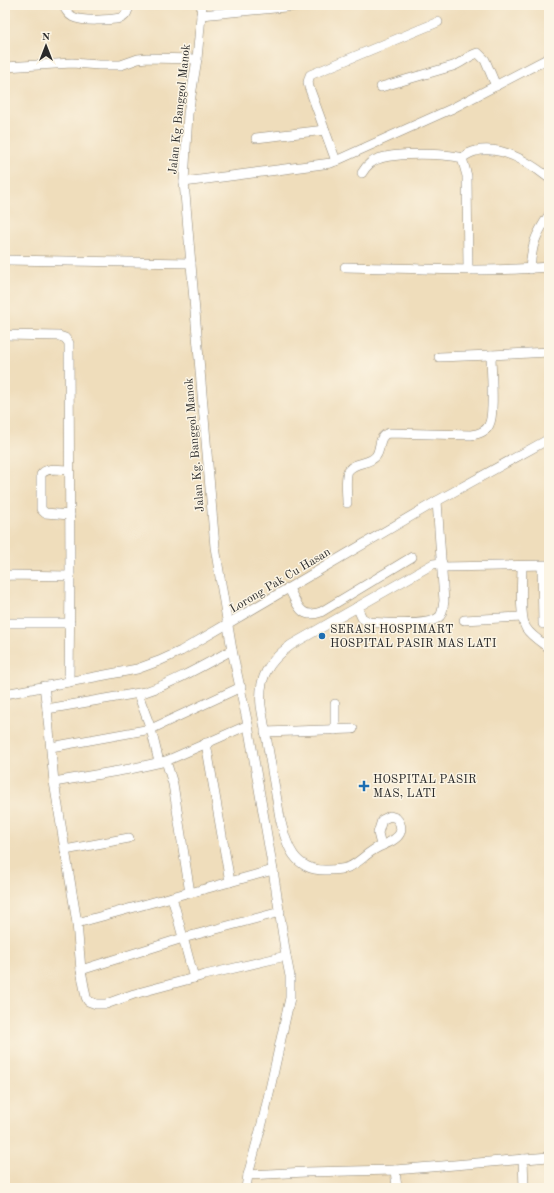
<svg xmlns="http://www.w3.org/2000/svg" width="554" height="1193" viewBox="0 0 554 1193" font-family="'Old Standard TT',serif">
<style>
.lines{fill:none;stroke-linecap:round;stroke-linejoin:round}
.minor-casing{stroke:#8d8473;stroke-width:10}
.minor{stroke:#fff;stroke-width:9}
.poi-dot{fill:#1f6fb2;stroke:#fcf5e5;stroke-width:1.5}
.labels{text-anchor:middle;stroke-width:3;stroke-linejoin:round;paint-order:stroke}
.street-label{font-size:12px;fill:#2b2b2b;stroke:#fcf5e5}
.poi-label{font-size:12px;fill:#2b2b2b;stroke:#fcf5e5;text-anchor:start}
</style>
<rect width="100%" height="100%" fill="#fcf5e5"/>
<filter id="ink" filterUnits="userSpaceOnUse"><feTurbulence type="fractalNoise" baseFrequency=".025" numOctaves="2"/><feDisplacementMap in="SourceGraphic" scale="8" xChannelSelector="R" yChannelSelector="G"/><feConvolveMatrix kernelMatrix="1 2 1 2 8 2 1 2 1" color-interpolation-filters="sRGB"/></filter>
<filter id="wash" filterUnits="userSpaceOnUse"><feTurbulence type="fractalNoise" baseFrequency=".012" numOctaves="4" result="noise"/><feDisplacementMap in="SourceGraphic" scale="16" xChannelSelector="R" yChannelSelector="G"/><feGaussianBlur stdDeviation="0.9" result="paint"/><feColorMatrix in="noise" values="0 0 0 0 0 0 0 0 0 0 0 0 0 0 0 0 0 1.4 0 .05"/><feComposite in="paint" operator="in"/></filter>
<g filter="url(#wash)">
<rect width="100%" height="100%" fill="#efddbb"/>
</g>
<g filter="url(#ink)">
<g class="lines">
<defs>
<g id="minor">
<path d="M64,5C65,10 69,15 73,17C83,22 110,20 121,18C127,16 128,10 129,5"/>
<polyline points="201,15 306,5"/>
<polyline points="5,67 72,63 99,65 121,65 138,59 147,58 197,59"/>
<path d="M381,87C405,80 429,73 453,66C462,63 469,55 478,53L485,60L496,86"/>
<polyline points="256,138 325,130"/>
<path d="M462,158C466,155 470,152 476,151C501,145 530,163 549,178"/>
<polyline points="336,161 309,87 308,82 310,75 438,22"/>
<path d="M362,173C366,166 372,160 381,158C398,153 444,153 462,158L467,176L468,269"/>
<polyline points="184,182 331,163 451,109 549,58"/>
<polyline points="5,260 191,263"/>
<path d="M345,267C412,268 481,273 549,267"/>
<path d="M530,269C532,244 535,236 549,215"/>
<polyline points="5,335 59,336 65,338 69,343 70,576 69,682"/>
<polyline points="439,357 491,355 549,352"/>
<path d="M69,470C61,470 46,466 41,475V509L45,513L70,515"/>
<path d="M347,503C347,495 345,477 348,471C355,461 369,465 376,456C382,448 377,436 389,433L471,435C478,434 486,432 489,425C495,414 491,370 491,355"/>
<path d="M522,566C522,580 519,617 526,628C531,636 541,642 549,648"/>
<polyline points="542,566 543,624"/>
<polyline points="442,567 549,565"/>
<polyline points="5,576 10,575 70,576"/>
<path d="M289,589C298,604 300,620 321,612L412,557"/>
<path d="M357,607L362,618L369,622C384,623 431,627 440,616C443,612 443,606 444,601L437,501"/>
<polyline points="464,620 522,617"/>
<polyline points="5,623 70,623"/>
<polyline points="44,686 47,709 54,782 130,769 166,761 248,725 232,650"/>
<polyline points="5,694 137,669 159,661 181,651 437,501 549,439"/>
<polyline points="138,694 151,729 159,762"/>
<polyline points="335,704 335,730"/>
<path d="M47,709L145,692C175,682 204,665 232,650L215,547L184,182L188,114L197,59L202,5"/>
<polyline points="265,732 353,729"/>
<polyline points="206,743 230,882"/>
<polyline points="51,747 151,729 241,687"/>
<polyline points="166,761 173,784 190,893 273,870 248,725"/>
<polyline points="54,782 77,923"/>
<path d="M381,845L378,833L382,820L390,816L396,818C400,822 402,827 400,833C396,842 380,845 372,851C364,856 358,863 349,867C343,869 335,870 328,870C294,872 286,845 280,818L261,706C258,677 269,661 291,645L433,564L442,563"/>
<polyline points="65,850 129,838"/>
<polyline points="190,892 77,923 81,970 86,997 88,1001 96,1004 106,1004 134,994 205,975 286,956 273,870"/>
<polyline points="172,897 194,978"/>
<polyline points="81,970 183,938 280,912"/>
<polyline points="523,1159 524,1188"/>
<polyline points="395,1170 549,1157"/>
<polyline points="248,1175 306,1172 395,1170 397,1188"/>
<polyline points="246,1188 248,1175 264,1116 290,998 290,976 286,956"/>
</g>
</defs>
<use href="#minor" class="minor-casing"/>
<use href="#minor" class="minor"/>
</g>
</g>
<g class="poi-dot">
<circle cx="322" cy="636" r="4"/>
<path d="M362 780h4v4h4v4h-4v4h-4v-4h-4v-4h4z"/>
</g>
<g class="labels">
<g class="street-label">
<text transform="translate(179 109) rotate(-84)" y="4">Jalan Kg Banggol Manok</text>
<text transform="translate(194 445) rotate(-95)" y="4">Jalan Kg. Banggol Manok</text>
<text transform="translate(280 580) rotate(-31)" y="4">Lorong Pak Cu Hasan</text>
</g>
<g class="poi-label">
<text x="330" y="633">SERASI HOSPIMART<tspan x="330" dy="14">HOSPITAL PASIR MAS LATI</tspan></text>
<text x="373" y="783">HOSPITAL PASIR<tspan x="373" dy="14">MAS, LATI</tspan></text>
</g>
</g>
<rect width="554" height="1193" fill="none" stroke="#fcf5e5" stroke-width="20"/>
<g transform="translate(46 46)" stroke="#fcf5e5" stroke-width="3" paint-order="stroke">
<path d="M0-3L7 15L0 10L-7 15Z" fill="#2b2b2b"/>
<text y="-6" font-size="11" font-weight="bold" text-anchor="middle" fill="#2b2b2b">N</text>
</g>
</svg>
